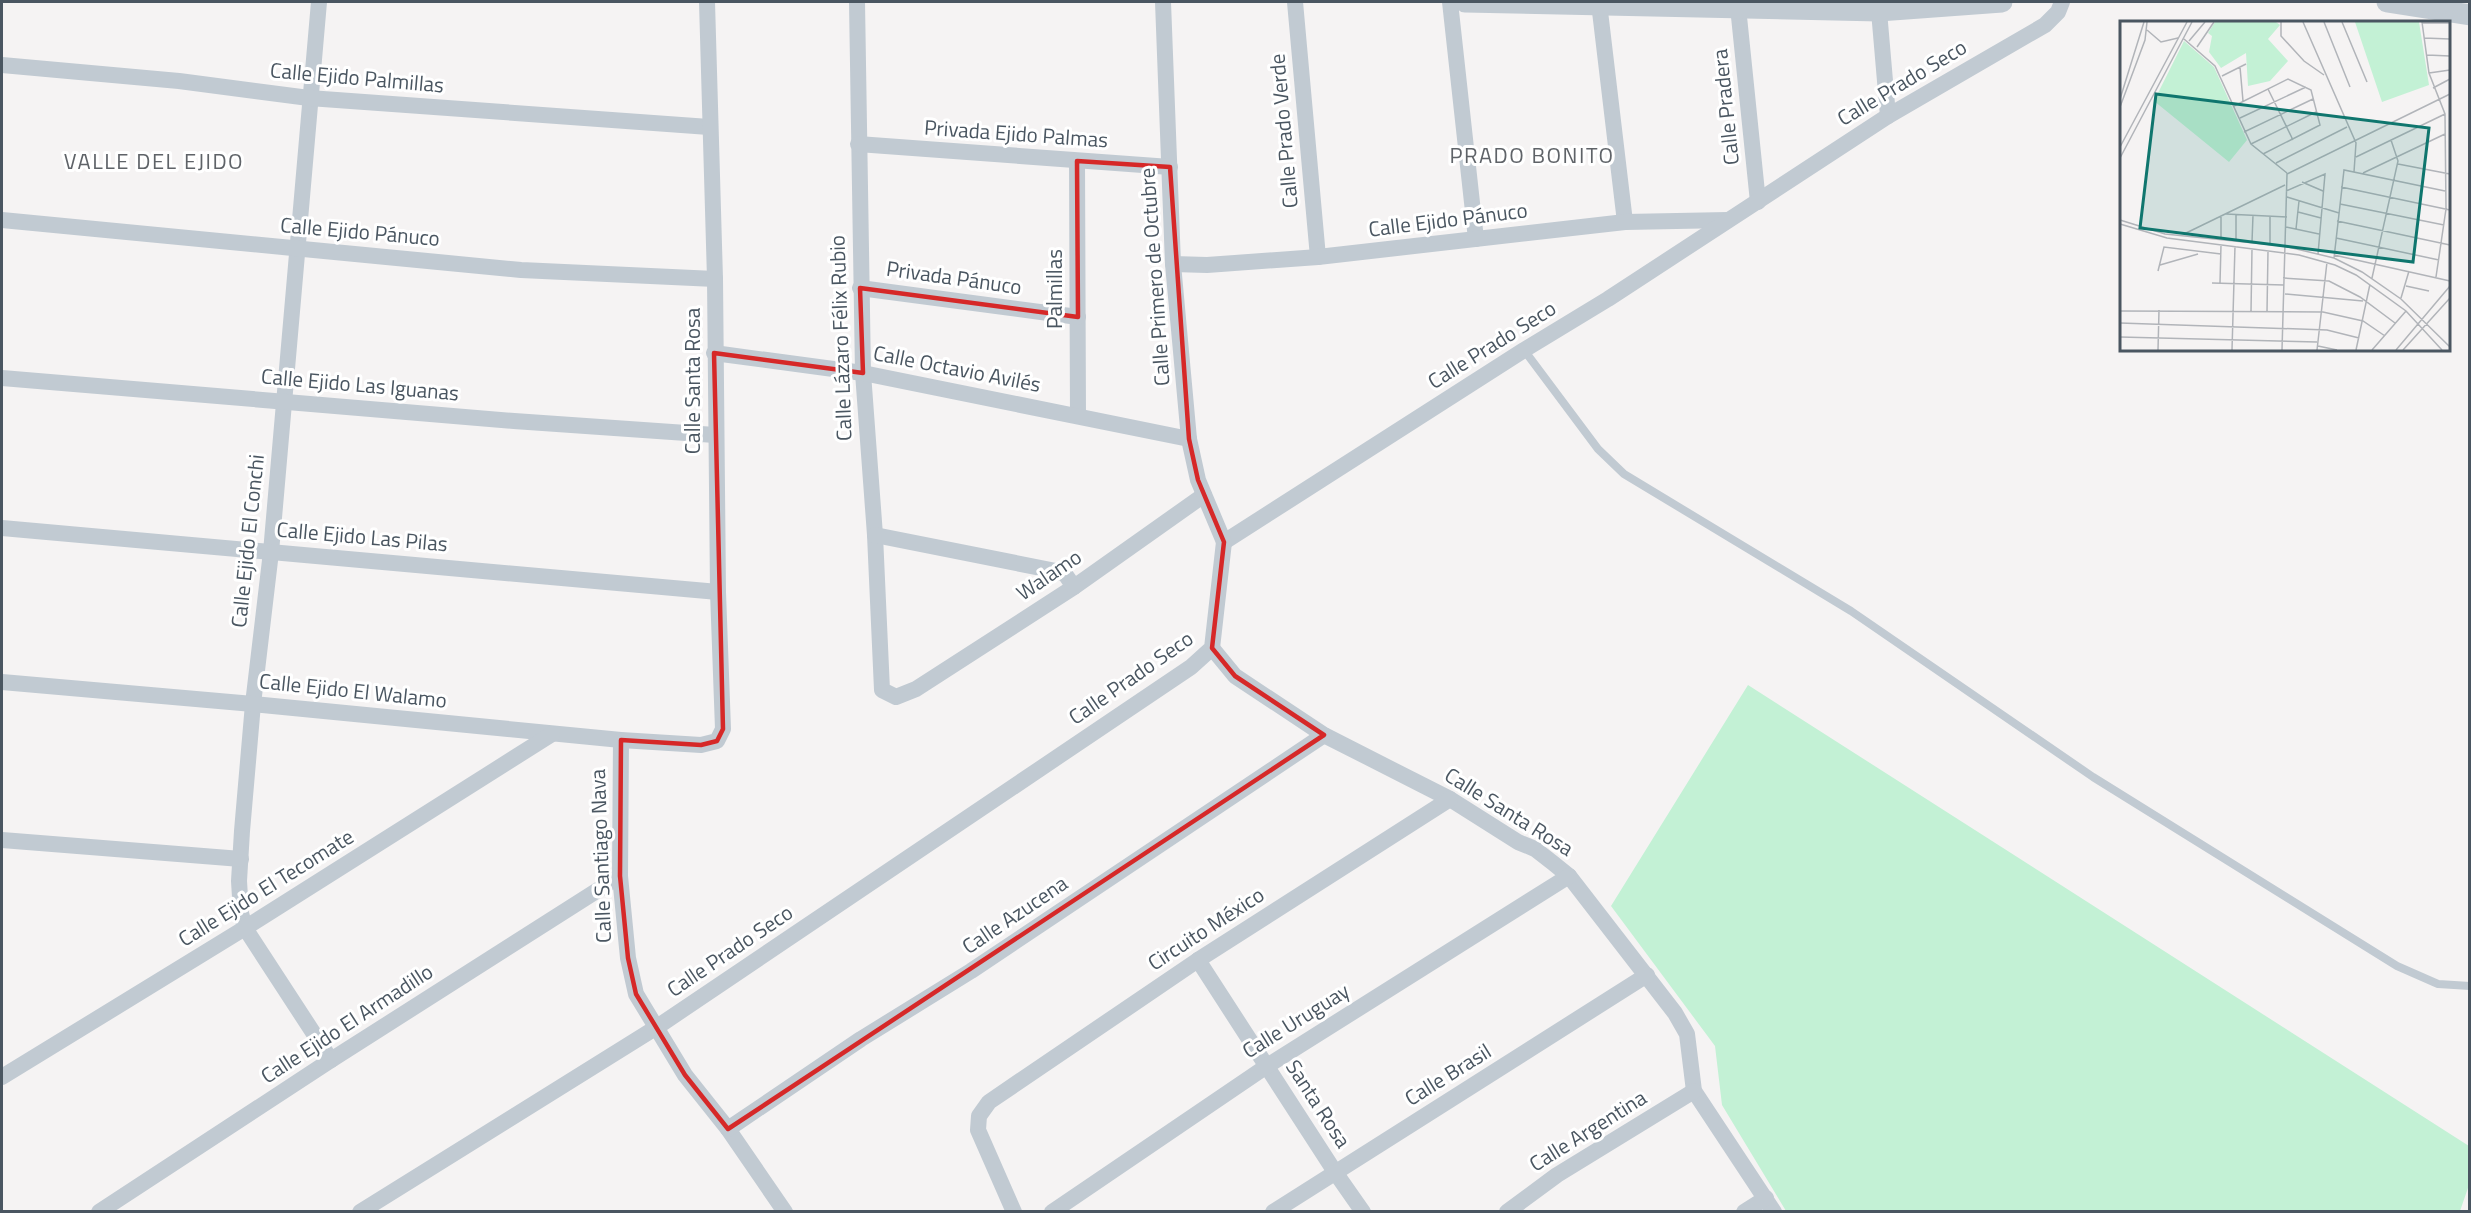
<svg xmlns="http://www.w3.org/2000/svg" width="2471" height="1213" viewBox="0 0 2471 1213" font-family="'Titillium Web',sans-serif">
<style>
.green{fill:#c3f1d5}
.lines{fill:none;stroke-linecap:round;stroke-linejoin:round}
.service{stroke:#c1cad2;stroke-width:8}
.minor{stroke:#c1cad2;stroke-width:16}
.tertiary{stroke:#c1cad2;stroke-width:21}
.marked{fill:none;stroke:#d62828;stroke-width:4.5;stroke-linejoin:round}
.labels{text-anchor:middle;stroke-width:6;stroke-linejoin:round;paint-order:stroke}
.street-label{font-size:21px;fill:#4a5661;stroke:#fff}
.neighbourhood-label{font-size:22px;letter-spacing:1.5px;fill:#5f6368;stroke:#fff}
.inset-road{fill:none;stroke:#b1b4b9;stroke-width:1.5}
.view{fill:#0f766e;fill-opacity:0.15;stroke:#0f766e;stroke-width:3}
.inset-edge{fill:none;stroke:#4a5661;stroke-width:3}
</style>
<rect width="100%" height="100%" fill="#f5f3f3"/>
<polygon class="green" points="1748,685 2469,1146 2469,1185 2460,1211 1786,1211 1722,1105 1715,1046 1611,906"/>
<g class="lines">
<polyline class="service" points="1524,350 1598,449 1624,474 1851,611 2093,777 2397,966 2438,984 2470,986"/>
<g class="minor">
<polyline points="319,2 271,552 253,704 242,831 239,881 241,913 245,928 331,1060"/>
<polyline points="857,2 863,373 875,535 882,690 896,697 916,689 1074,587 1204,495"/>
<polyline points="1163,2 1173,264 1189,439 1198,480 1224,542"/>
<polyline points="1295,2 1318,257"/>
<polyline points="1450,2 1476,239"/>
<polyline points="1599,3 1625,222"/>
<polyline points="1738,7 1758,202"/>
<polyline points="1879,11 1888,116"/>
<polyline points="2,65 179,81 309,98 709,127"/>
<polyline points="858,144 1170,167"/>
<polyline points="1077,161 1078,416"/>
<polyline points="2,220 521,270 715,279"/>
<polyline points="1173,264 1207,265 1318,257 1625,222 1728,220"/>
<polyline points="860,288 1078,317"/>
<polyline points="714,353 863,373 1189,439"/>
<polyline points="2,378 514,421 715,435"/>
<polyline points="2,528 718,592"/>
<polyline points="875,535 1056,571 1065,574 1074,587"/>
<polyline points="1224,542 1524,350 1608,299 1888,116 2045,25 2058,12 2062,2"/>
<polyline points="1212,648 1235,676 1324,735 1450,799 1518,842 1535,849 1553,863 1569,876 1675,1013 1687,1034 1694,1091 1774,1212"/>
<polyline points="2,682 253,704 621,740 701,745 717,741 723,729 718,592 715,279 707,2"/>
<polyline points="621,740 620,876 628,958 636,994 685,1075 728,1129 785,1212"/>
<polyline points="2,840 241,859"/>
<polyline points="1198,960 1335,1172 1363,1212"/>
<polyline points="2,1077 245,928 552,734"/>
<polyline points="728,1129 861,1039 971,971 1324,735"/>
<polyline points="99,1212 331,1060 620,876"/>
<polyline points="360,1212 657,1027 1191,667 1212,648 1224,542"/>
<polyline points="1014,1212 978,1130 979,1116 989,1102 1198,960 1450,799"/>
<polyline points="1052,1212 1267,1066 1569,876"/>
<polyline points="1273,1212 1647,975"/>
<polyline points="1507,1212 1557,1175 1694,1091"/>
<polyline points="1744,1212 1766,1198"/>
</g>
<g class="tertiary">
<polyline points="1465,2 1879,11 2002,2"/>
<polyline points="2387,2 2470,15"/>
</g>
</g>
<path class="marked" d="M1077,161L1170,167L1189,439L1198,480L1224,542L1212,648L1235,676L1324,735L728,1129L685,1075L636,994L628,958L620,876L621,740L701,745L717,741L723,729L714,353L863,373L860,288L1078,317Z"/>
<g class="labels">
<g class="street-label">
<text transform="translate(357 78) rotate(5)" y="7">Calle Ejido Palmillas</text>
<text transform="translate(1902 83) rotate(-31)" y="7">Calle Prado Seco</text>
<text transform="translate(1726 107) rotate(-96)" y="7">Calle Pradera</text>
<text transform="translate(1284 131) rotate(-95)" y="7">Calle Prado Verde</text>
<text transform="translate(1016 134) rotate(4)" y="7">Privada Ejido Palmas</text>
<text transform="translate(1448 220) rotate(-7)" y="7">Calle Ejido Pánuco</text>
<text transform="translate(360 232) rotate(5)" y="7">Calle Ejido Pánuco</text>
<text transform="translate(1155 277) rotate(-94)" y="7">Calle Primero de Octubre</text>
<text transform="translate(954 278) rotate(8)" y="7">Privada Pánuco</text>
<text transform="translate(1055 289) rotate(-90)" y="7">Palmillas</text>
<text transform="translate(841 338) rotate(-92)" y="7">Calle Lázaro Félix Rubio</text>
<text transform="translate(1492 345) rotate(-32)" y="7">Calle Prado Seco</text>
<text transform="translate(957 369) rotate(11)" y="7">Calle Octavio Avilés</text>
<text transform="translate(693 381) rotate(-90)" y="7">Calle Santa Rosa</text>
<text transform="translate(360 385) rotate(5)" y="7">Calle Ejido Las Iguanas</text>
<text transform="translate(362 537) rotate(5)" y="7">Calle Ejido Las Pilas</text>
<text transform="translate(248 541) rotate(-84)" y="7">Calle Ejido El Conchi</text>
<text transform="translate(1049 575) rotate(-34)" y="7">Walamo</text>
<text transform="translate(1131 678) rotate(-35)" y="7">Calle Prado Seco</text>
<text transform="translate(353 691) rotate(6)" y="7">Calle Ejido El Walamo</text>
<text transform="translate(1509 812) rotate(32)" y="7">Calle Santa Rosa</text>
<text transform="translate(601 856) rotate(-92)" y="7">Calle Santiago Nava</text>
<text transform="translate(266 888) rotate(-32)" y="7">Calle Ejido El Tecomate</text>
<text transform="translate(1015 915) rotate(-34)" y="7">Calle Azucena</text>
<text transform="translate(1206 929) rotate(-33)" y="7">Circuito México</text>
<text transform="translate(730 951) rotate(-34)" y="7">Calle Prado Seco</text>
<text transform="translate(1296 1021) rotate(-32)" y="7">Calle Uruguay</text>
<text transform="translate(347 1024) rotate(-33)" y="7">Calle Ejido El Armadillo</text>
<text transform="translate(1448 1075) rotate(-32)" y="7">Calle Brasil</text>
<text transform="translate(1318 1104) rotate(57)" y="7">Santa Rosa</text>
<text transform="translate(1588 1131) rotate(-32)" y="7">Calle Argentina</text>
</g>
<g class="neighbourhood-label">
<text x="1532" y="163">PRADO BONITO</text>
<text x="154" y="169">VALLE DEL EJIDO</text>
</g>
</g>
<g transform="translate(2120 21)">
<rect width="330" height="330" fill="#f5f3f3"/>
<path d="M95,1H156L160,4L148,18L168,40L150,60L128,65L126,32L101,47L89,31L92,15L88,12ZM235,1H299L309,64L262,81ZM64,20L94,46L127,119L109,141L34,80Z" fill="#c3f1d5"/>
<path class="inset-road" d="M161,1V15L184,40L204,54M183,1L236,122L234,151M204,1L230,66M222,1L247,61M302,1L309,52L325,93L326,188L316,256M302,2H330M27,9L41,21L58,17M304,17L330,18M64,18L95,45L131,123L167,152M69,20L85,1M77,26L94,1M307,34L330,35M120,46L123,80M309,52L330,49M102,55L126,43M313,67L330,58M148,68L173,119M0,78L24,1M114,85L168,58L191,69L200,104L143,133M0,86L25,19L27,1M120,97L186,66M124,111L193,78M131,123L196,91M0,126L67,1M236,136L325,93M0,137L72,1M156,142L227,106M278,143L330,153M243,152L325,113M182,161L203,170M221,166L330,189M166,170L205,153L198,233M167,176L219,192M220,183L324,204M178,191L201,197M106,193L167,196M0,199L45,213L164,225L214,237L242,251L281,278L330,326M217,200L330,224M0,203L47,217L179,234L215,244L236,254L286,290L322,329M166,206L199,213M176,208L179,180M64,213L165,164M101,216V195M216,217L319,239M116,219V194M132,221L133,194M150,223V195M214,234L330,260M214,237L224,149L325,170M40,244L78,233M38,250L44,226L101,233M163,257L209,260L240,276L275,302M252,257L278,140L271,119M92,262L164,264M100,262L101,224M286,265L309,270M165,273L243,280M281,277L289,250M0,290L203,291L243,300L265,315M131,291L132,228M147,291L148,230M0,302L207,309L239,317M0,316L197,321M198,325L217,329M38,329L39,289M112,329L115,225M162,329L167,153L330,73M197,329L207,241M236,329L250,263M252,329L286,290M276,329L330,265M283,329L330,277"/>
<path class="view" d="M36,73L309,107L293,241L20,207Z"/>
<rect width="330" height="330" class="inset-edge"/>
</g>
<rect width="2471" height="1213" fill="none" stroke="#4a5661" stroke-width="6"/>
</svg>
